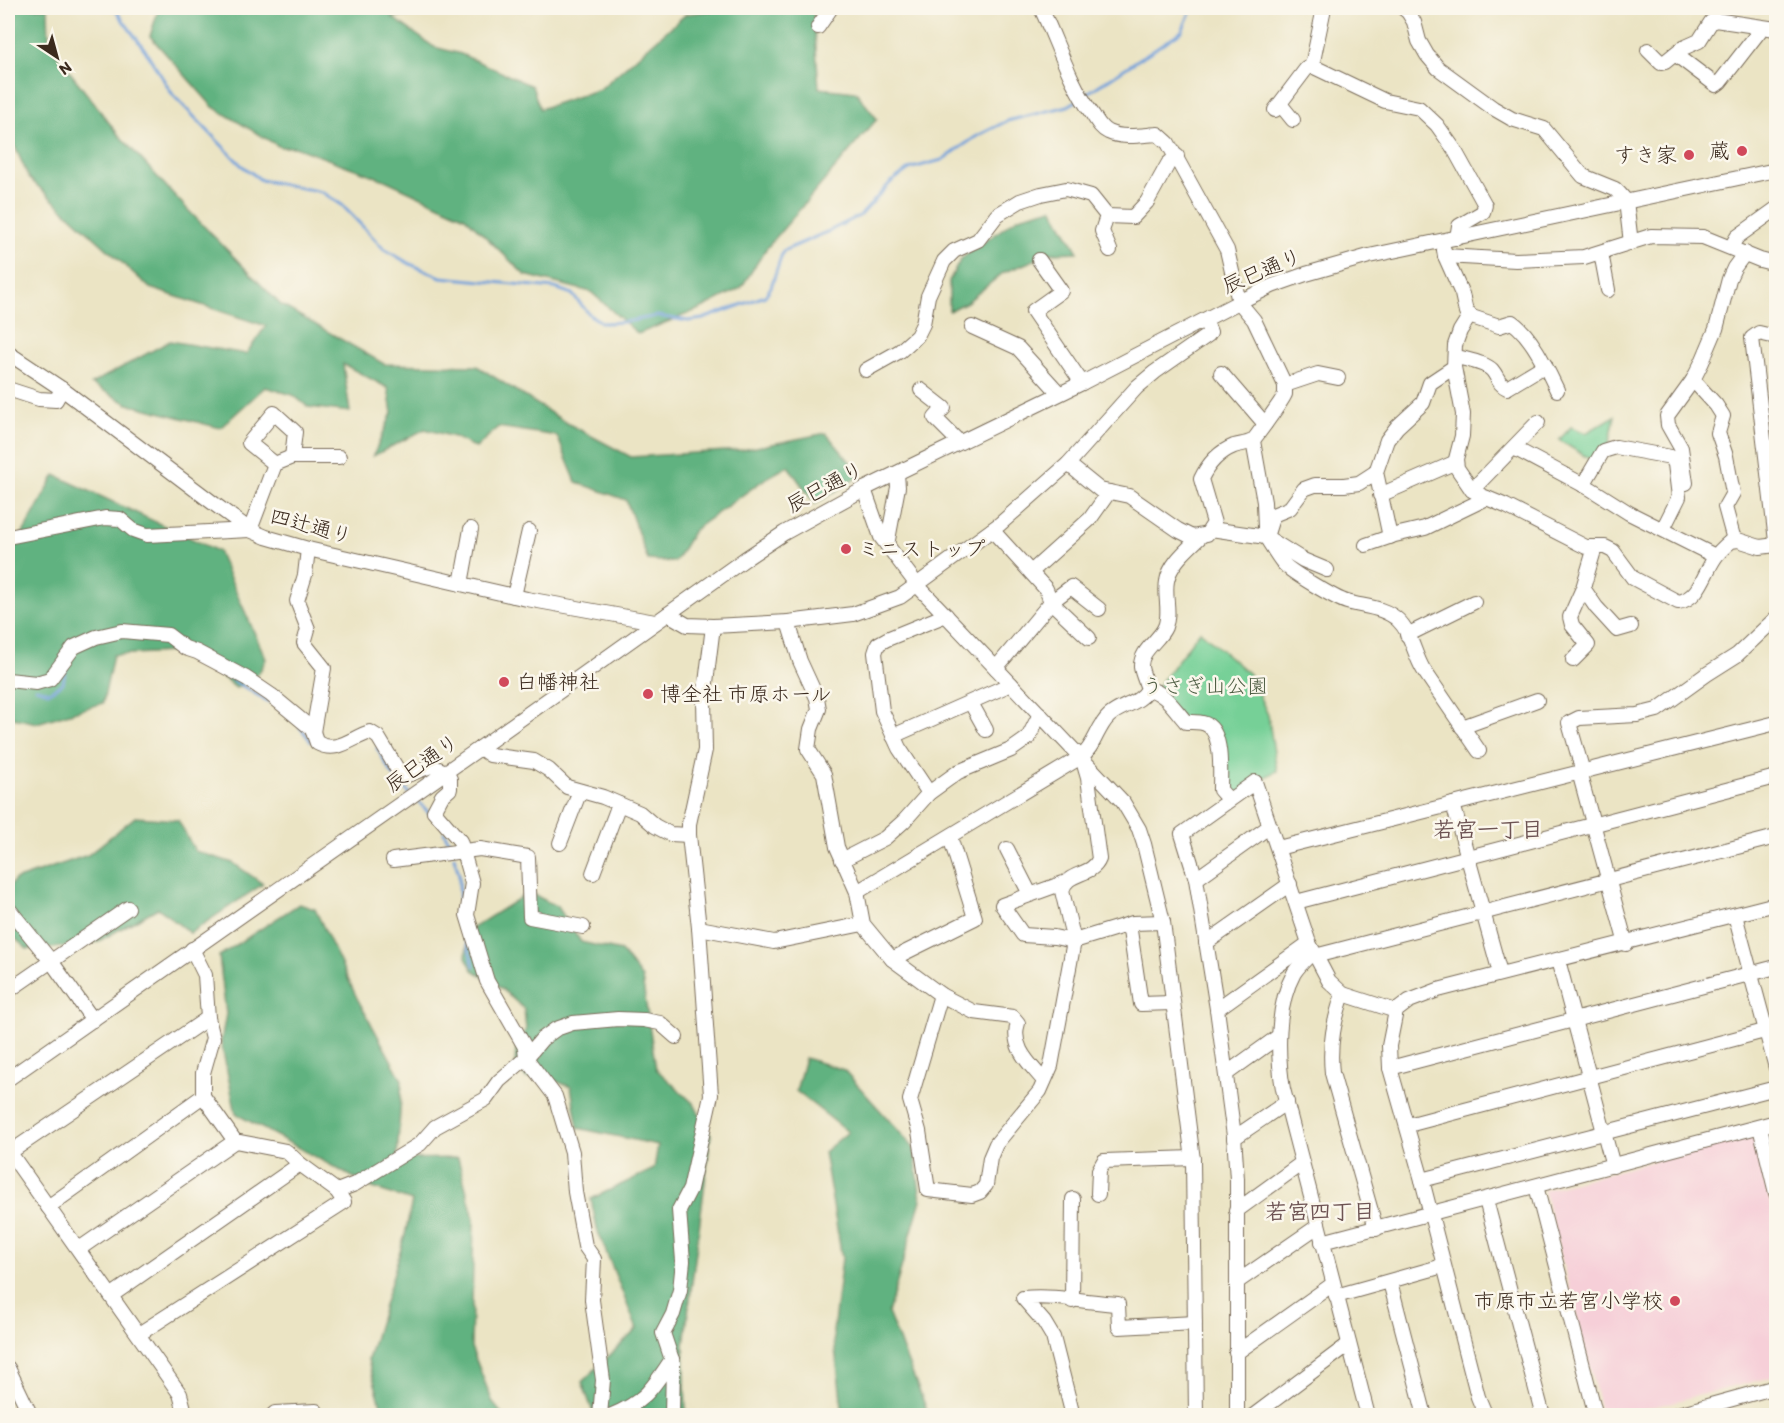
<svg xmlns="http://www.w3.org/2000/svg" width="1784" height="1423" viewBox="0 0 1784 1423" font-family="Itim,'Klee One',sans-serif">
<style>
.built{fill:#f6cfd8}
.green{fill:#76d097;stroke:#587d5a;stroke-width:1.5}
.forest{fill:#60b280;stroke:#4e6e4f;stroke-width:1.5}
.lines{fill:none;stroke-linecap:round;stroke-linejoin:round}
.stream{stroke:#71a0da;stroke-width:3}
.minor-casing{stroke:#796b58;stroke-width:16}
.minor{stroke:#fff;stroke-width:14}
.poi-dot{fill:#d1495b;stroke:#fbf7ec;stroke-width:2}
.labels{text-anchor:middle;stroke-width:5;stroke-linejoin:round;paint-order:stroke}
.poi-label{font-size:21px;fill:#3b2a1e;stroke:#fbf7ec;text-anchor:end}
.street-label{font-size:21px;fill:#3b2a1e;stroke:#fbf7ec}
.park-label{font-size:21px;fill:#4d5c42;stroke:#fbf7ec}
.neighbourhood-label{font-size:22px;font-weight:bold;fill:#6e5454;stroke:#fbf7ec}
</style>
<rect width="100%" height="100%" fill="#fbf7ec"/>
<filter id="ink" filterUnits="userSpaceOnUse"><feTurbulence type="fractalNoise" baseFrequency=".0167" numOctaves="2"/><feDisplacementMap in="SourceGraphic" scale="12" xChannelSelector="R" yChannelSelector="G"/><feConvolveMatrix kernelMatrix="1 2 1 2 8 2 1 2 1" color-interpolation-filters="sRGB"/></filter>
<filter id="wash" filterUnits="userSpaceOnUse"><feTurbulence type="fractalNoise" baseFrequency=".008" numOctaves="4" result="noise"/><feDisplacementMap in="SourceGraphic" scale="24" xChannelSelector="R" yChannelSelector="G"/><feGaussianBlur stdDeviation="1.35" result="paint"/><feColorMatrix in="noise" values="0 0 0 0 0 0 0 0 0 0 0 0 0 0 0 0 0 1.4 0 .05"/><feComposite in="paint" operator="in"/></filter>
<g filter="url(#wash)">
<rect width="100%" height="100%" fill="#ebe4c4"/>
<polygon class="built" points="1753,1135 1776,1226 1776,1376 1621,1415 1602,1415 1544,1190"/>
<g class="green">
<polygon points="1615,416 1608,449 1596,463 1559,440 1571,427 1586,433"/>
<polygon points="1200,631 1249,674 1268,715 1277,771 1255,782 1229,800 1216,735 1186,722 1155,690"/>
</g>
<g class="forest">
<polygon points="8,8 48,8 49,45 117,133 189,211 281,305 384,364 477,366 565,422 631,457 742,450 826,433 861,475 815,504 788,466 765,479 694,530 675,562 648,560 626,500 576,482 557,436 498,427 476,448 454,437 425,429 373,456 392,413 388,388 343,364 350,412 308,407 293,395 265,387 220,428 128,404 91,384 170,341 246,354 266,326 150,288 29,178 8,131"/>
<polygon points="159,8 500,8 392,17 434,47 461,54 532,86 540,109 600,89 686,14 726,9 727,8 813,8 819,88 856,92 877,119 766,249 741,288 702,308 638,334 591,292 525,275 465,217 385,180 295,147 280,147 213,107 150,36"/>
<polygon points="1052,208 1078,252 1051,253 1003,273 967,302 949,311 949,281 961,259 1019,217"/>
<polygon points="55,475 218,551 266,659 259,673 236,688 191,651 113,655 103,703 37,723 8,717 8,554 17,544"/>
<polygon points="135,817 178,820 195,851 233,863 263,884 190,933 158,908 97,942 46,949 27,949 8,932 8,888 15,880 88,855"/>
<polygon points="529,892 558,907 581,942 621,951 642,978 656,1069 694,1104 711,1135 684,1345 686,1415 594,1415 582,1382 637,1329 597,1229 591,1199 654,1169 658,1145 578,1128 571,1087 546,1077 526,1078 515,1064 516,1048 526,1029 524,1009 501,988 473,970 466,957 468,931"/>
<polygon points="299,904 315,909 357,998 402,1080 397,1159 458,1158 474,1219 471,1347 493,1403 503,1415 384,1415 368,1360 405,1235 412,1201 373,1188 236,1114 221,1042 226,1014 219,956"/>
<polygon points="805,1058 844,1070 914,1148 921,1200 888,1313 929,1415 843,1415 833,1332 842,1258 824,1152 848,1132 796,1091"/>
</g>
<g class="lines">
<g class="stream">
<polyline points="114,8 145,50 173,95 241,165 261,180 322,192 342,205 384,249 410,264 441,277 555,288 572,294 590,315 603,323 625,322 657,316 688,321 703,319 765,296 771,287 783,251 827,232 861,215 891,182 909,169 942,160 977,136 1007,121 1068,106 1078,100"/>
<polyline points="1086,94 1182,31 1192,8"/>
<polyline points="162,640 183,656 197,659"/>
<polyline points="227,674 236,682 269,702"/>
<polyline points="36,688 49,692 63,683 66,666"/>
<polyline points="300,727 311,741"/>
<polyline points="377,748 390,771 410,794"/>
<polyline points="415,798 429,813"/>
<polyline points="444,832 452,848"/>
<polyline points="454,857 459,874 460,919 474,966"/>
</g>
</g>
</g>
<g filter="url(#ink)">
<g class="lines">
<defs>
<g id="minor">
<path d="M1041,8C1058,44 1069,82 1093,115C1097,121 1101,129 1108,132C1123,139 1142,135 1158,134L1168,143L1227,250L1239,302L1254,320L1285,385C1285,388 1285,391 1285,394C1284,398 1255,439 1252,441C1247,444 1240,444 1234,446C1219,452 1208,464 1201,479L1214,523L1207,534L1192,537L1178,530L1129,496L1100,490L1068,464"/>
<polyline points="1403,8 1408,12 1414,22 1419,41 1427,55 1438,68 1493,108 1512,119 1544,129 1583,176 1615,189 1620,194 1626,201 1631,243"/>
<polyline points="818,27 831,8"/>
<polyline points="1648,50 1661,63 1665,62 1681,49 1699,41 1711,22 1715,20 1776,29"/>
<polyline points="1675,54 1716,85 1720,82 1762,28"/>
<polyline points="1312,66 1324,8"/>
<polyline points="1280,104 1293,120"/>
<polyline points="1275,110 1306,69 1312,66 1385,101 1419,108 1437,125 1454,149 1485,205 1483,212 1459,226 1457,238"/>
<polyline points="1107,216 1133,217 1147,202 1168,164 1177,156"/>
<polyline points="1731,247 1737,237 1776,209"/>
<path d="M1444,250L1445,256L1462,294L1466,312L1472,317L1499,326L1512,322C1532,336 1547,369 1557,390"/>
<polyline points="1601,253 1608,290"/>
<polyline points="1445,256 1516,260 1584,257 1651,236 1703,237 1760,260 1776,264"/>
<polyline points="1039,260 1061,291 1033,311 1082,383"/>
<path d="M1470,315L1460,331L1455,345L1454,367L1463,414L1462,436L1456,459L1457,468L1472,490L1482,496L1506,506L1586,547H1605L1613,551L1633,578L1678,602C1699,599 1704,574 1714,559C1718,552 1725,546 1731,541L1738,540L1760,547L1776,545"/>
<polyline points="972,327 1018,348 1059,393"/>
<polyline points="1776,337 1759,333 1752,338 1776,541"/>
<polyline points="8,353 62,389 217,506 250,530 266,537 308,549 527,599 655,622"/>
<path d="M1455,356C1465,360 1484,362 1492,370C1498,377 1498,384 1507,388L1545,365"/>
<polyline points="866,370 900,351 917,336 923,324 928,296 944,261 954,251 978,240 997,215 1020,201 1041,194 1066,189 1091,196 1107,216 1102,231 1110,250"/>
<polyline points="1221,373 1265,424"/>
<polyline points="1693,380 1716,405 1723,416 1718,433 1726,456 1733,493 1725,507 1734,540"/>
<polyline points="1285,385 1318,374 1338,378"/>
<polyline points="8,389 39,399 56,400 62,389"/>
<polyline points="921,390 944,408 935,418 959,442"/>
<polyline points="1253,441 1264,502 1265,528"/>
<polyline points="1514,448 1591,489 1629,513 1715,556"/>
<polyline points="275,464 249,443 274,413 295,432 292,457"/>
<path d="M1376,472L1359,483L1344,485H1315L1304,489L1290,508L1273,515L1266,537C1272,546 1277,556 1284,564C1291,572 1336,599 1347,602C1364,607 1384,607 1398,620C1411,632 1414,654 1423,669L1479,751"/>
<polyline points="1686,483 1681,448 1668,425 1667,416 1693,380 1702,362 1716,329 1729,279 1734,268 1745,253"/>
<polyline points="1583,485 1603,451 1616,447 1671,457 1675,464 1679,497 1663,529"/>
<polyline points="864,489 881,537 918,586 1123,802 1139,829 1144,844 1163,922 1193,1160 1196,1416"/>
<polyline points="1472,490 1538,422"/>
<polyline points="1380,495 1456,462"/>
<polyline points="1211,529 1266,537 1303,560 1327,570"/>
<polyline points="992,530 1046,589 1051,602 996,668"/>
<polyline points="8,537 105,518 120,519 133,530 147,535 250,530 275,464 292,457 339,457"/>
<polyline points="1390,537 1376,472 1387,440 1397,427 1423,403 1430,383 1454,367"/>
<polyline points="887,545 898,487 897,474"/>
<polyline points="1366,545 1395,535 1425,528 1487,498"/>
<polyline points="308,549 305,575 297,601 308,629 304,643 324,668 313,732"/>
<polyline points="1031,572 1090,519 1109,492"/>
<polyline points="461,584 471,529"/>
<polyline points="1583,588 1596,607 1617,630 1631,626"/>
<polyline points="514,596 529,531"/>
<polyline points="668,614 687,625 713,626 788,622 853,614 900,597 1000,524 1068,464 1137,387 1155,372 1208,335 1210,332 1205,320"/>
<path d="M788,622L800,661L817,698L819,709L811,729L808,749L824,774L837,847L857,892L863,924L892,959L941,995L974,1012L1013,1017L1018,1023C1010,1047 1030,1064 1044,1081"/>
<polyline points="1407,635 1474,602"/>
<polyline points="1089,638 1051,602 1071,587 1099,609"/>
<polyline points="1573,660 1588,645 1572,625 1570,617 1583,588 1595,547"/>
<path d="M8,680L36,683L50,679L74,647L96,637L122,631L168,635L185,648L197,652L246,678L271,695L312,729L317,743C337,754 351,738 370,732L378,737L402,777L431,766L446,772L450,779V789L442,796L434,811L460,841L472,883L467,915L487,981L525,1047L526,1058L555,1096L572,1152L575,1192L585,1246L594,1259L592,1300L603,1380L600,1416"/>
<path d="M1148,689C1165,692 1175,710 1186,722C1193,722 1203,721 1209,726C1223,737 1220,774 1220,790L1229,800"/>
<polyline points="971,703 986,730"/>
<polyline points="1462,727 1537,700"/>
<polyline points="893,736 1011,684"/>
<polyline points="480,748 490,755 534,761 549,770 567,787 603,797 640,813 655,826 670,834 689,835"/>
<polyline points="1579,772 1626,944"/>
<polyline points="1583,772 1569,723 1579,718 1637,715 1657,710 1707,674 1737,655 1776,618"/>
<polyline points="929,793 899,748 882,711 875,653 878,644 887,639 946,615"/>
<polyline points="1453,804 1500,973"/>
<polyline points="560,843 580,791"/>
<polyline points="1278,848 1776,723"/>
<polyline points="1007,849 1030,894"/>
<polyline points="393,860 480,849 528,857 530,917 583,927"/>
<polyline points="842,860 885,838 904,821 929,793 958,772 1011,750 1028,738 1040,714"/>
<polyline points="593,873 619,804"/>
<polyline points="1196,879 1270,826"/>
<polyline points="1066,882 1002,905 1023,935 1054,937 1074,941 1133,923 1163,922"/>
<path d="M857,892L1081,757C1095,746 1097,727 1109,716C1121,705 1140,704 1148,689C1146,682 1142,674 1141,667C1140,650 1159,641 1165,627C1171,612 1164,596 1167,581C1170,563 1188,549 1200,537"/>
<polyline points="1296,902 1776,777"/>
<polyline points="8,908 51,961 93,1020"/>
<polyline points="1735,915 1776,1068"/>
<polyline points="1129,924 1141,1004 1172,1003"/>
<polyline points="699,928 774,942 863,924"/>
<polyline points="1206,943 1290,884"/>
<polyline points="192,949 205,975 208,1018"/>
<path d="M1313,952C1307,958 1299,965 1294,973C1276,1006 1277,1054 1283,1089L1368,1416"/>
<polyline points="1315,956 1776,837"/>
<polyline points="892,959 975,918 950,837"/>
<polyline points="1558,960 1613,1166"/>
<polyline points="8,991 128,908"/>
<path d="M1343,994C1334,1021 1329,1044 1332,1073L1376,1229"/>
<path d="M941,995L910,1100L919,1131L928,1190L972,1195L980,1192L986,1185L990,1158L996,1144L1040,1091L1051,1066L1074,941L1062,891C1066,871 1092,877 1099,859L1088,778L1083,761"/>
<polyline points="1217,1009 1309,943"/>
<polyline points="1390,1068 1776,967"/>
<polyline points="1226,1074 1279,1036"/>
<polyline points="8,1079 480,748 745,559 784,533 864,489 1082,383 1239,302 1272,286 1306,274 1369,256 1776,170"/>
<polyline points="1408,1125 1776,1028"/>
<polyline points="1760,1127 1776,1193"/>
<polyline points="1234,1138 1287,1102"/>
<polyline points="8,1150 180,1394 186,1416"/>
<polyline points="9,1153 208,1018 213,1038 203,1073 203,1096 235,1141 286,1151 300,1164 337,1191 344,1202 139,1334"/>
<polyline points="1422,1180 1776,1088"/>
<polyline points="1536,1186 1596,1416"/>
<polyline points="337,1191 355,1184 420,1144 435,1127 486,1099 499,1081 526,1058 542,1039 556,1029 573,1023 618,1019 644,1020 660,1023 676,1037"/>
<polyline points="1098,1194 1099,1170 1104,1161 1193,1158"/>
<polyline points="1486,1200 1543,1416"/>
<polyline points="48,1207 203,1096"/>
<polyline points="1236,1211 1302,1163"/>
<polyline points="1322,1242 1776,1122"/>
<polyline points="79,1249 235,1141"/>
<polyline points="1237,1282 1318,1226"/>
<polyline points="1390,1282 1425,1416"/>
<polyline points="112,1295 300,1164"/>
<polyline points="1336,1296 1443,1266"/>
<polyline points="1072,1301 1073,1199"/>
<polyline points="1236,1353 1333,1284"/>
<polyline points="8,1368 31,1416"/>
<polyline points="272,1416 275,1413 316,1411"/>
<path d="M610,1416C645,1402 652,1389 672,1359"/>
<polyline points="672,1416 673,1363 663,1333 673,1314 680,1290 683,1261 679,1210 690,1189 711,1095 699,928 689,835 689,824 705,750 704,699 713,626"/>
<path d="M1073,1416L1053,1337L1044,1322L1023,1298C1053,1295 1087,1302 1118,1304L1119,1327L1195,1323"/>
<polyline points="1237,1416 1237,1179 1234,1136 1217,1009 1196,879 1182,834 1255,782 1309,943 1329,981 1343,994 1396,1011"/>
<polyline points="1253,1416 1349,1344"/>
<polyline points="1486,1416 1478,1397 1422,1180 1390,1068 1389,1046 1396,1011 1409,1001 1438,990 1776,904"/>
<polyline points="1671,1416 1776,1387"/>
</g>
</defs>
<use href="#minor" class="minor-casing"/>
<use href="#minor" class="minor"/>
</g>
</g>
<g class="poi-dot">
<circle cx="1742" cy="151" r="6"/>
<circle cx="1689" cy="155" r="6"/>
<circle cx="846" cy="549" r="6"/>
<circle cx="504" cy="682" r="6"/>
<circle cx="648" cy="694" r="6"/>
<circle cx="1675" cy="1301" r="6"/>
</g>
<g class="labels">
<g class="poi-label">
<text x="1730" y="158">蔵</text>
<text x="1677" y="162">すき家</text>
<text x="858" y="556" text-anchor="start">ミニストップ</text>
<text x="516" y="689" text-anchor="start">白幡神社</text>
<text x="660" y="701" text-anchor="start">博全社 市原ホール</text>
<text x="1663" y="1308">市原市立若宮小学校</text>
</g>
<g class="street-label">
<text transform="translate(1262 271) rotate(-23)" y="7">辰巳通り</text>
<text transform="translate(825 487) rotate(-28)" y="7">辰巳通り</text>
<text transform="translate(311 526) rotate(15)" y="7">四辻通り</text>
<text transform="translate(422 763) rotate(-35)" y="7">辰巳通り</text>
</g>
<g class="park-label">
<text x="1205" y="693">うさぎ山公園</text>
</g>
<g class="neighbourhood-label">
<text x="1488" y="837">若宮一丁目</text>
<text x="1320" y="1219">若宮四丁目</text>
</g>
</g>
<rect width="1784" height="1423" fill="none" stroke="#fbf7ec" stroke-width="30"/>
<g transform="translate(57 57) rotate(144)" stroke="#fbf7ec" stroke-width="4.5" paint-order="stroke">
<path d="M0-4.5L10 22L0 15L-10 22Z" fill="#3b2a1e"/>
<text y="-9" font-size="16" font-weight="bold" text-anchor="middle" fill="#3b2a1e">N</text>
</g>
</svg>
